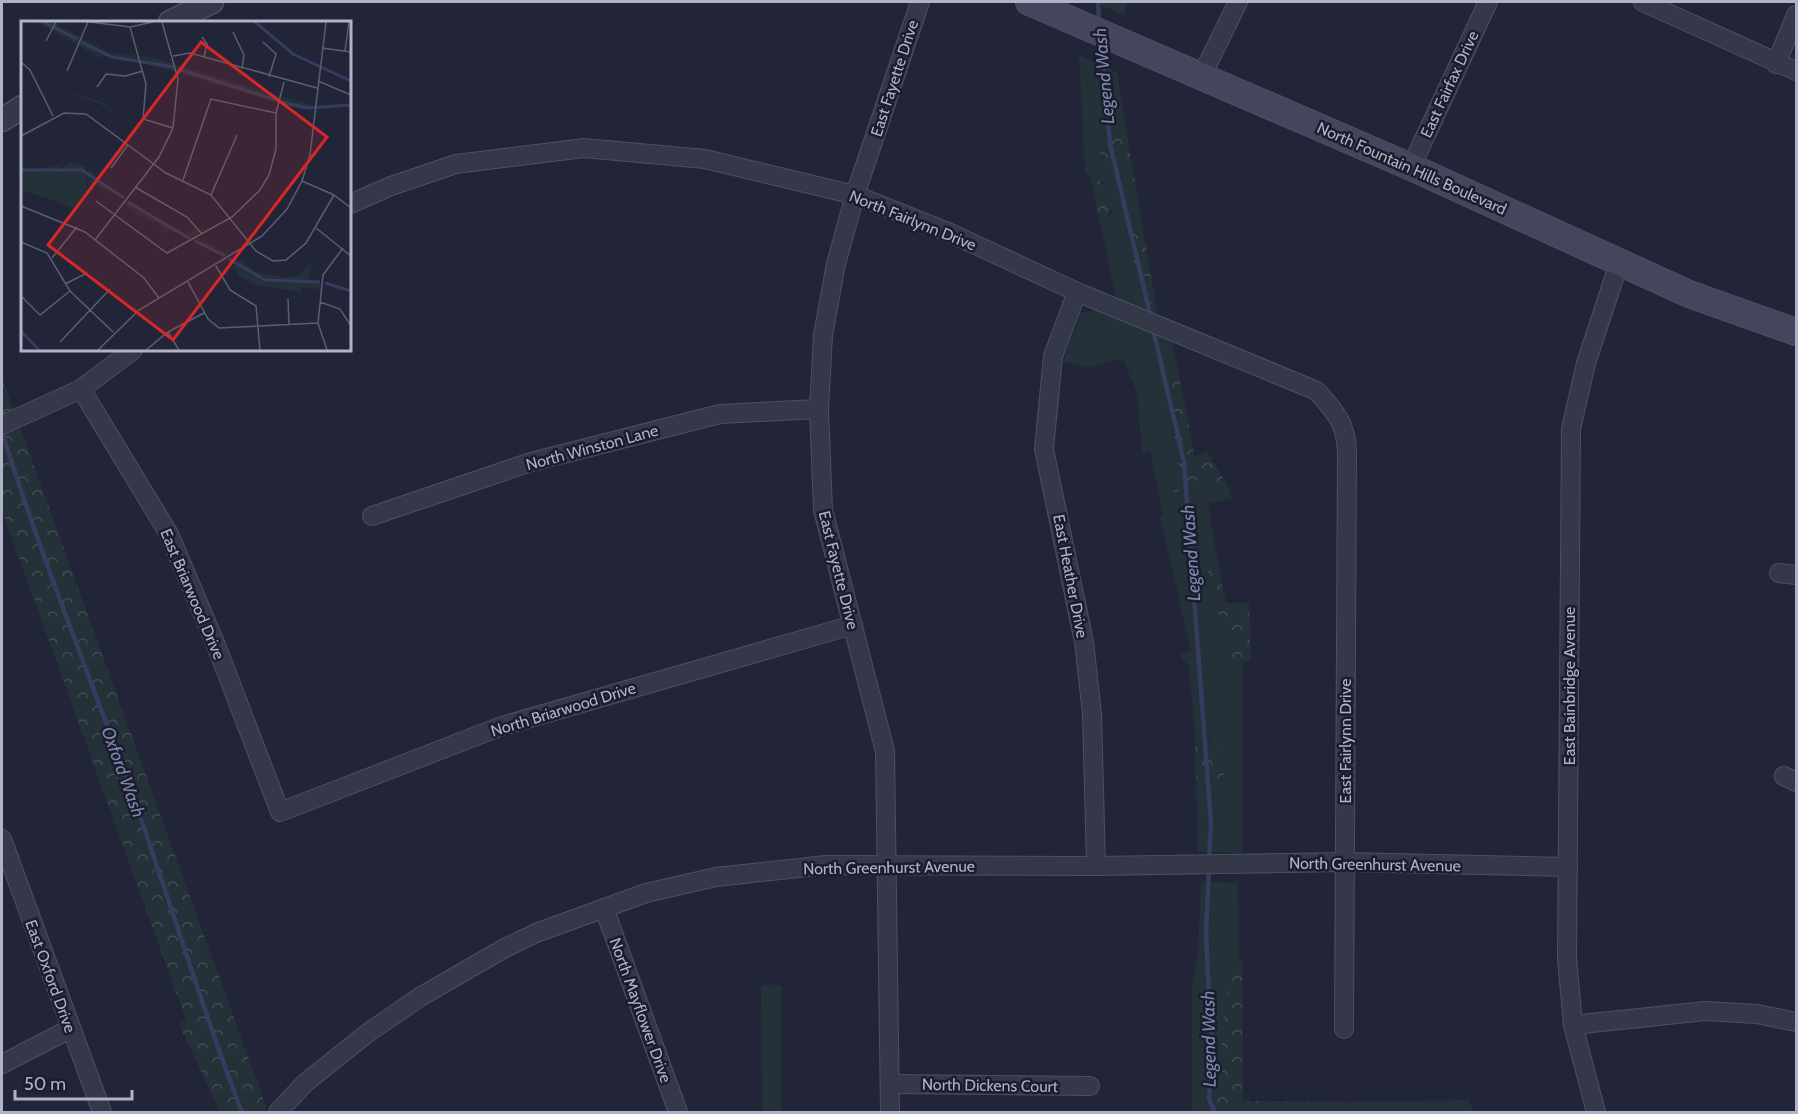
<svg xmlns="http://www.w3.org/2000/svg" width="1798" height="1114" viewBox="0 0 1798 1114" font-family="Cabin,sans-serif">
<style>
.grass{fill:#243139}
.forest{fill:url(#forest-crowns)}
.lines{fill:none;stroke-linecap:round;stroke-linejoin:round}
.stream{stroke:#363c5f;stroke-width:4.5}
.minor-casing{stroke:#4d5060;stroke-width:20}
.tertiary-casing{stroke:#4d5060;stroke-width:25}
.secondary-casing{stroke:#4d5060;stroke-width:28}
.minor{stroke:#353849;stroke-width:18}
.tertiary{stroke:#353849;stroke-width:22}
.secondary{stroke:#43465c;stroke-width:26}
.labels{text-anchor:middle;stroke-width:5;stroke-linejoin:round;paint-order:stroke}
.street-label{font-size:16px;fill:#b0b3c5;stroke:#1b1d2d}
.water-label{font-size:18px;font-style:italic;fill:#8088b1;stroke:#1b1d2d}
.inset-river{fill:none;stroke:#363c5f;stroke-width:3}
.inset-road{fill:none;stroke:#5b5e70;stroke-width:1.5}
.view{fill:#d62828;fill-opacity:0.15;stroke:#d62828;stroke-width:3}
.inset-edge{fill:none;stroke:#b0b3c5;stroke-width:3}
</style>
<defs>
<pattern id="forest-crowns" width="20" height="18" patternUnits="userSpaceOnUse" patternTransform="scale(1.5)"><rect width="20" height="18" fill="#243139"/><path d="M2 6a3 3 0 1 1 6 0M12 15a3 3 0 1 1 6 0" fill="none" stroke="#414c54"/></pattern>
</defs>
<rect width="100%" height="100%" fill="#222538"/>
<g class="grass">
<polygon points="1092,2 1128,2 1124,15"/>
<path d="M1079,55L1117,72L1126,129L1103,141L1106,158C1135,165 1136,185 1140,211L1133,223L1143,293L1157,311L1162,338L1172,342L1178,370L1172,381L1173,436L1183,485L1195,480L1210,486L1229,488L1232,499L1208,503L1217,558L1208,568L1229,639L1233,672L1242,681L1243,853L1198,852L1196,786L1217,782L1211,739L1194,722L1189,667L1180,655L1191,651L1160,517L1163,515L1150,452L1142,454L1137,392L1122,358L1088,368L1063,361L1081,313L1095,309L1121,320L1101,228L1112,212L1105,183L1085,173Z"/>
<polygon points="1201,881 1238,883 1239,956 1242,960 1233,966 1217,1094 1210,1112 1192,1112 1192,987 1198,952"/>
<polygon points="769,984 781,986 781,1112 762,1112 761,986"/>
<polygon points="1469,1100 1473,1112 1332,1112 1341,1102"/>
</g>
<g class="forest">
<path d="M1126,129L1136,187C1122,157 1127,169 1101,156L1099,148L1103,141Z"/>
<path d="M1090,175C1116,188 1116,205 1101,228Z"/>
<polygon points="1140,211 1157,311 1143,293 1134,269 1133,223"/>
<polygon points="1178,370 1195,458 1207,451 1229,488 1210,486 1195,480 1183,485 1176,493 1172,492 1168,485 1178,467 1171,414 1172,381"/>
<polygon points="2,378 268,1112 220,1112 179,1024 186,1020 2,511"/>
<polygon points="1217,558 1226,603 1249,603 1251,660 1243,661 1242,681 1233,672 1229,639 1207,587 1208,568"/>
<path d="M1194,722C1209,737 1224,754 1224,776L1217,782L1196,786Z"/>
<polygon points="1242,960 1243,1101 1341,1102 1332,1112 1210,1112 1217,1094 1228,977 1233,966"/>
</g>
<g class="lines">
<g class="stream">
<polyline points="1098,2 1099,23"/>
<polyline points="1101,43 1110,144 1151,318"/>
<polyline points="1153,329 1184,462 1211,824 1209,859"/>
<path d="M2,432C41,557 90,676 134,799C171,903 202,1010 242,1112"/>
<polyline points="1209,868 1206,933 1212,1059 1209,1099 1215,1112"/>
</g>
<defs>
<g id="minor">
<polyline points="1643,2 1796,71"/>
<polyline points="1776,64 1796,15"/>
<polyline points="1202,75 1238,2"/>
<polyline points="1411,167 1488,2"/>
<path d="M350,204L391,186L456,164L584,148L705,159L855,195L948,232L1077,292L1317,391C1336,413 1346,423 1347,452L1344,1029"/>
<polyline points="1077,292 1053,356 1044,449 1084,642 1092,714 1096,866"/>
<polyline points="81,389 169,534 216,645 280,812 502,726 853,625"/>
<polyline points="2,425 81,389 133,350"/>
<polyline points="372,516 531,462 720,414 819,409"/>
<polyline points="1779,573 1796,575"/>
<polyline points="1784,776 1796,782"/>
<polyline points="2,839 102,1112"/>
<polyline points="604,908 678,1112"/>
<polyline points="1573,1025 1705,1011 1757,1014 1796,1022"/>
<polyline points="2,1064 70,1029"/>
<polyline points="891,1084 1090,1086"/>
<polyline points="278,1112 305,1083 369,1032 420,997 503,949 536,933 646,893 716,877 826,865 1096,866 1344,862 1568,867"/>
<polyline points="890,1112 885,751 823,510 819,409 823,335 836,264 855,195 920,2"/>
<polyline points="1596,1112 1573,1025 1567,958 1571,429 1586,363 1619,263"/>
</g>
<g id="tertiary">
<polyline points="170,22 212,2"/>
<polyline points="2,120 22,107"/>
</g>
<polyline id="secondary" points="1029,2 1411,167 1689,294 1796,332"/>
</defs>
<use href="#minor" class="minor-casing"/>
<use href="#tertiary" class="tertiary-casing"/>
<use href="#secondary" class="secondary-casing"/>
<use href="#minor" class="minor"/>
<use href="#tertiary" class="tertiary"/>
<use href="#secondary" class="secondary"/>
</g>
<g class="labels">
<g class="street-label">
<text transform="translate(894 78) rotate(-72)" y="6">East Fayette Drive</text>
<text transform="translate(1449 84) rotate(-65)" y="6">East Fairfax Drive</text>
<text transform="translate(1412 168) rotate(24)" y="6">North Fountain Hills Boulevard</text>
<text transform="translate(913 220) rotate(22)" y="6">North Fairlynn Drive</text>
<text transform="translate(592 447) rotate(-15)" y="6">North Winston Lane</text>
<text transform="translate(839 570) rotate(76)" y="6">East Fayette Drive</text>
<text transform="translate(1071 576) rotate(79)" y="6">East Heather Drive</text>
<text transform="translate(193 594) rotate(67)" y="6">East Briarwood Drive</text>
<text transform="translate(1569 686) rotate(-90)" y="6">East Bainbridge Avenue</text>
<text transform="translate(563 709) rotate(-17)" y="6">North Briarwood Drive</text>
<text transform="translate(1345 741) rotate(-90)" y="6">East Fairlynn Drive</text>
<text transform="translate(1375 864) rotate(1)" y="6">North Greenhurst Avenue</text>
<text transform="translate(889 867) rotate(-1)" y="6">North Greenhurst Avenue</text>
<text transform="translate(51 976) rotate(70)" y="6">East Oxford Drive</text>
<text transform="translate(641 1010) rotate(70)" y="6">North Mayflower Drive</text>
<text transform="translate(990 1085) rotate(1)" y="6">North Dickens Court</text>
</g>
<g class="water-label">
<text transform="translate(1104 76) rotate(-95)" y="6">Legend Wash</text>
<text transform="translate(1191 553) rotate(-94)" y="6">Legend Wash</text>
<text transform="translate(123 772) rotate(70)" y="6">Oxford Wash</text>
<text transform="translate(1209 1039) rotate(-91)" y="6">Legend Wash</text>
</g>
</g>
<g transform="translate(21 21)">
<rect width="330" height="330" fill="#222538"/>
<path d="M15,1H31L95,35L78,36ZM37,68L79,80L102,97L77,82ZM0,141L3,147L14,149H39L48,142L64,145L67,174L56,188L0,169ZM107,179L114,187L164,211L169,212L174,205L178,211L175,216L207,233L202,236L196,229L150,208L144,213L138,203L123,198L103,184Z" fill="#243139"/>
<path d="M93,32L134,37L290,84V89L274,87L126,43L78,36L94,37ZM43,143L35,152H13V148ZM67,148L75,154L91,175L75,163L67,174ZM221,239L233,251L267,257L279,254L291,240L287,258L299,259L298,268L281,267L280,271L235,264L219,256L211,246Z" fill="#243139"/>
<path class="inset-river" d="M22,1L56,18M234,1L272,33L330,60M60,21L91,36L153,46M157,48L255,79M260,81L286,87L330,84M0,149H61L103,177M107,181L169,218M174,220L204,235M208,238L244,259L299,261M304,262L330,270M0,310L18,329"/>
<path class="inset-road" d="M69,1L109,6L132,1M109,6L125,63L122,98L152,107M212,11L223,34L221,48M181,16L186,23L183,36M25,20L35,1M242,21L255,33L248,56M301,27L330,31M324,30L328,1M152,35L169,32L296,67M0,41L9,49L32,95M46,50L67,1M297,60L330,74M76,66L85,53L104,55L122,50M0,115L43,92L65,93L145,152L190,174L235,230L252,240L265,239L285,222L313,174M90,147L107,124M162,159L190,78L255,92M281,160L289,134L305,1M114,166L166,196L181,213M190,174L216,114M75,180L146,232L211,196L239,169L248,154L255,128V92L263,61M0,185L64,211L123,257L138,277M295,207L330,235M74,219L138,136L152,107L157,58L141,1M0,221L26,232L49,270L92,311M31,237L56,206M195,245L209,269L235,285L239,329M167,261L187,298L198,307L297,302M44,263L66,252M0,275L19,294L49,270M267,278L268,304M299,281L319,288L330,305M147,311L158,329M39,321L89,268M77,329L118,289L241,215L266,188L281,160L313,174L330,187M125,329L147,311L183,292M306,329L297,302L302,254L322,227"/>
<path class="view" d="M180,21L306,116L152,319L27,224Z"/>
<rect width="330" height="330" class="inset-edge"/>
</g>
<rect width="1798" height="1114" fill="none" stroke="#b0b3c5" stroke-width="6"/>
<path d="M15 1090v9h117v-9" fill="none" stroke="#b0b3c5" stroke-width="3"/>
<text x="24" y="1090" font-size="18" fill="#b0b3c5" stroke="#1b1d2d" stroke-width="4.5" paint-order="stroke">50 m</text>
</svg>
